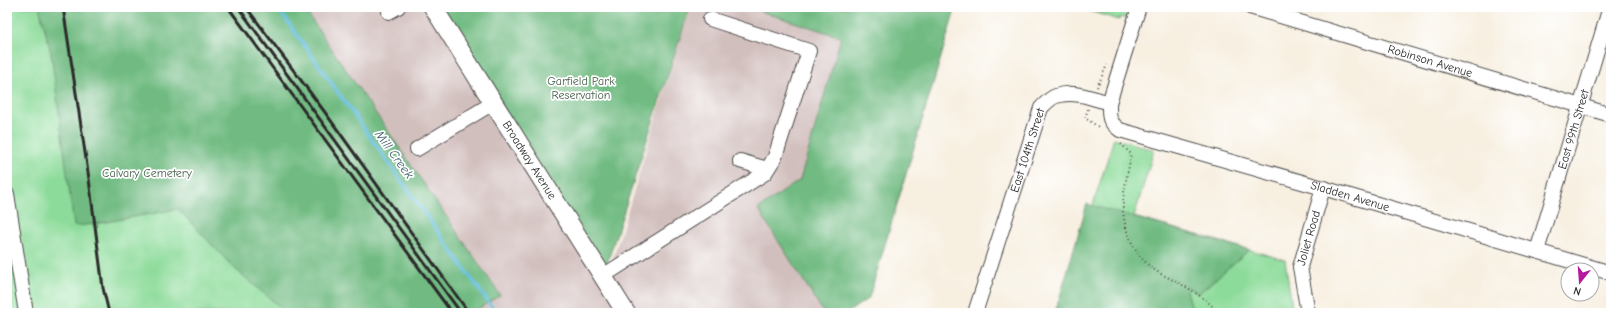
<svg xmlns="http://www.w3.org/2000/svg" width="1618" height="320" viewBox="0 0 1618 320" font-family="'Comic Neue',sans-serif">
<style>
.industrial{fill:#d1bfbd}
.green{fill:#8cdb9a;stroke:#5c8362}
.forest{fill:#71bb82;stroke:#4e7356}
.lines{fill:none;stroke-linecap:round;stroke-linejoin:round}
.stream{stroke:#62bee0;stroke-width:3.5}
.minor-casing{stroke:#4a4846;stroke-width:16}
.major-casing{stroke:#4a4846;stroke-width:20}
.path{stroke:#4a4846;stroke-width:2;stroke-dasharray:1 3;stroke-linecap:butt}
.minor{stroke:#fff;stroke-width:14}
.major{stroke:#fff;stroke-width:18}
.rail{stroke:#2b2b2b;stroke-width:3}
.labels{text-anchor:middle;stroke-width:3.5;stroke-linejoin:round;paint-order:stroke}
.street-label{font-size:12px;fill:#2b2b2b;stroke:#fff}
.park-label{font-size:12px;fill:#48604c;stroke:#fff}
.water-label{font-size:13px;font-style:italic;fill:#3e5e6a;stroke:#fff}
</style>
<rect width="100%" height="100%" fill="#fff"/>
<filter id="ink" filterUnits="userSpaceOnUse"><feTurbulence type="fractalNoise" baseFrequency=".025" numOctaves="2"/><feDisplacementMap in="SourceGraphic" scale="8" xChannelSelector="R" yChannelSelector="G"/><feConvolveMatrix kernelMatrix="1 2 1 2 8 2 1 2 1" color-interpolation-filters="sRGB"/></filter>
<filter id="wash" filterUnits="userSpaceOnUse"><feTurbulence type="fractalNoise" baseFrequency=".012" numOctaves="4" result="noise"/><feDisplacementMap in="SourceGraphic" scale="16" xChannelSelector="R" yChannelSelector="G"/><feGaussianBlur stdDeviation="0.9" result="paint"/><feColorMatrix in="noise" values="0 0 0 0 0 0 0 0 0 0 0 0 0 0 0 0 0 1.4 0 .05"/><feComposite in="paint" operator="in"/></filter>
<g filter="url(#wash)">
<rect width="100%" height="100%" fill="#f7efe0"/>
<polygon class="industrial" points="303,7 433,7 607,278 690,7 747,7 841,37 800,180 758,209 824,313 473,313 500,295"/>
<g class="green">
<polygon points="7,7 194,7 421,313 7,313"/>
<polygon points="1076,7 1139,7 1134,21 1120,17 1119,20"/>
<polygon points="1114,138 1154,150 1134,217 1285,260 1293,313 1059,313"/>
</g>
<g class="forest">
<polygon points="39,7 303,7 500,295 472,313 287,313 233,267 178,209 95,224 74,226 51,53"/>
<polygon points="433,7 690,7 603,276"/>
<polygon points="747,7 956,7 869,298 847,313 824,313 758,209 800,180 841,37"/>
<polygon points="1087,204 1249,250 1198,294 1186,286 1193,313 1055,313"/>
</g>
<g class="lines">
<polyline class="stream" points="277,7 496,313"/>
</g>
</g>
<g filter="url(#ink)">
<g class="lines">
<defs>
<g id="minor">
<path id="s1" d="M1139,7L1109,103C1109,118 1108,121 1120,130L1323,188L1611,273"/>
<path id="s2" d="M1250,7L1611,115"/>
<polyline points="389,12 398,7"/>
<polyline points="417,149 493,103"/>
<polyline points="740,161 767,169"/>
<polyline points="7,194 26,313"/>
<path id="s3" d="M1537,251L1610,7"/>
<polyline points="603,276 765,173 775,157 809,51 710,19"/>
<path id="s4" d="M975,313L1041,108C1046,103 1050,98 1056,96C1073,90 1093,98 1109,103"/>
<path id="s5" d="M1308,313L1300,267L1323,188"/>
</g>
<g id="major">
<path id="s6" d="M433,7L626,313"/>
</g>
</defs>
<use href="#minor" class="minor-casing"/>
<use href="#major" class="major-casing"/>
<g class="path">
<polyline points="1097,87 1107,65"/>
<polyline points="1088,109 1085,118 1100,128"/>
<path d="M1121,144L1131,154C1129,169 1124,186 1123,202C1122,231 1136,260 1161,274C1183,285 1202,294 1219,313"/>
</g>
<use href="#minor" class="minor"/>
<use href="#major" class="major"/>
<g class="rail">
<polyline points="63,7 89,179 103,288 109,313"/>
<polyline points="228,7 452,313"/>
<polyline points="238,7 461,313"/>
<polyline points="246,7 324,111 469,313"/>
</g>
</g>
</g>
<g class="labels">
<g class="street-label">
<text dy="4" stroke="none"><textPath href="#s2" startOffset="188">Robinson Avenue</textPath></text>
<text dy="4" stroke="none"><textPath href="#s3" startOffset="127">East 99th Street</textPath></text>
<text dy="4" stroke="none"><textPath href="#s4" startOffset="171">East 104th Street</textPath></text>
<text dy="4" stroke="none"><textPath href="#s6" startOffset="181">Broadway Avenue</textPath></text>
<text dy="4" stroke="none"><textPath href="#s1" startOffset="371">Sladden Avenue</textPath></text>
<text dy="4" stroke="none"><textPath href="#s5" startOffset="77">Joliet Road</textPath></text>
</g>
<g class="park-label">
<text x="581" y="85">Garfield Park<tspan x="581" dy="14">Reservation</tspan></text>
<text x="147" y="177">Calvary Cemetery</text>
</g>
<g class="water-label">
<text transform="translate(395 154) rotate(54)" y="5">Mill Creek</text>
</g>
</g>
<rect width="1618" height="320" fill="none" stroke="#fff" stroke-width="24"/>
<g transform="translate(1580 282) rotate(197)"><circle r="19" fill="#ffffff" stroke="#aaaaaa"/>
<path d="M0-3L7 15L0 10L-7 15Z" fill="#b5179e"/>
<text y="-6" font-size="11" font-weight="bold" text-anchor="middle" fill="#2b2b2b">N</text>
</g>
</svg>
